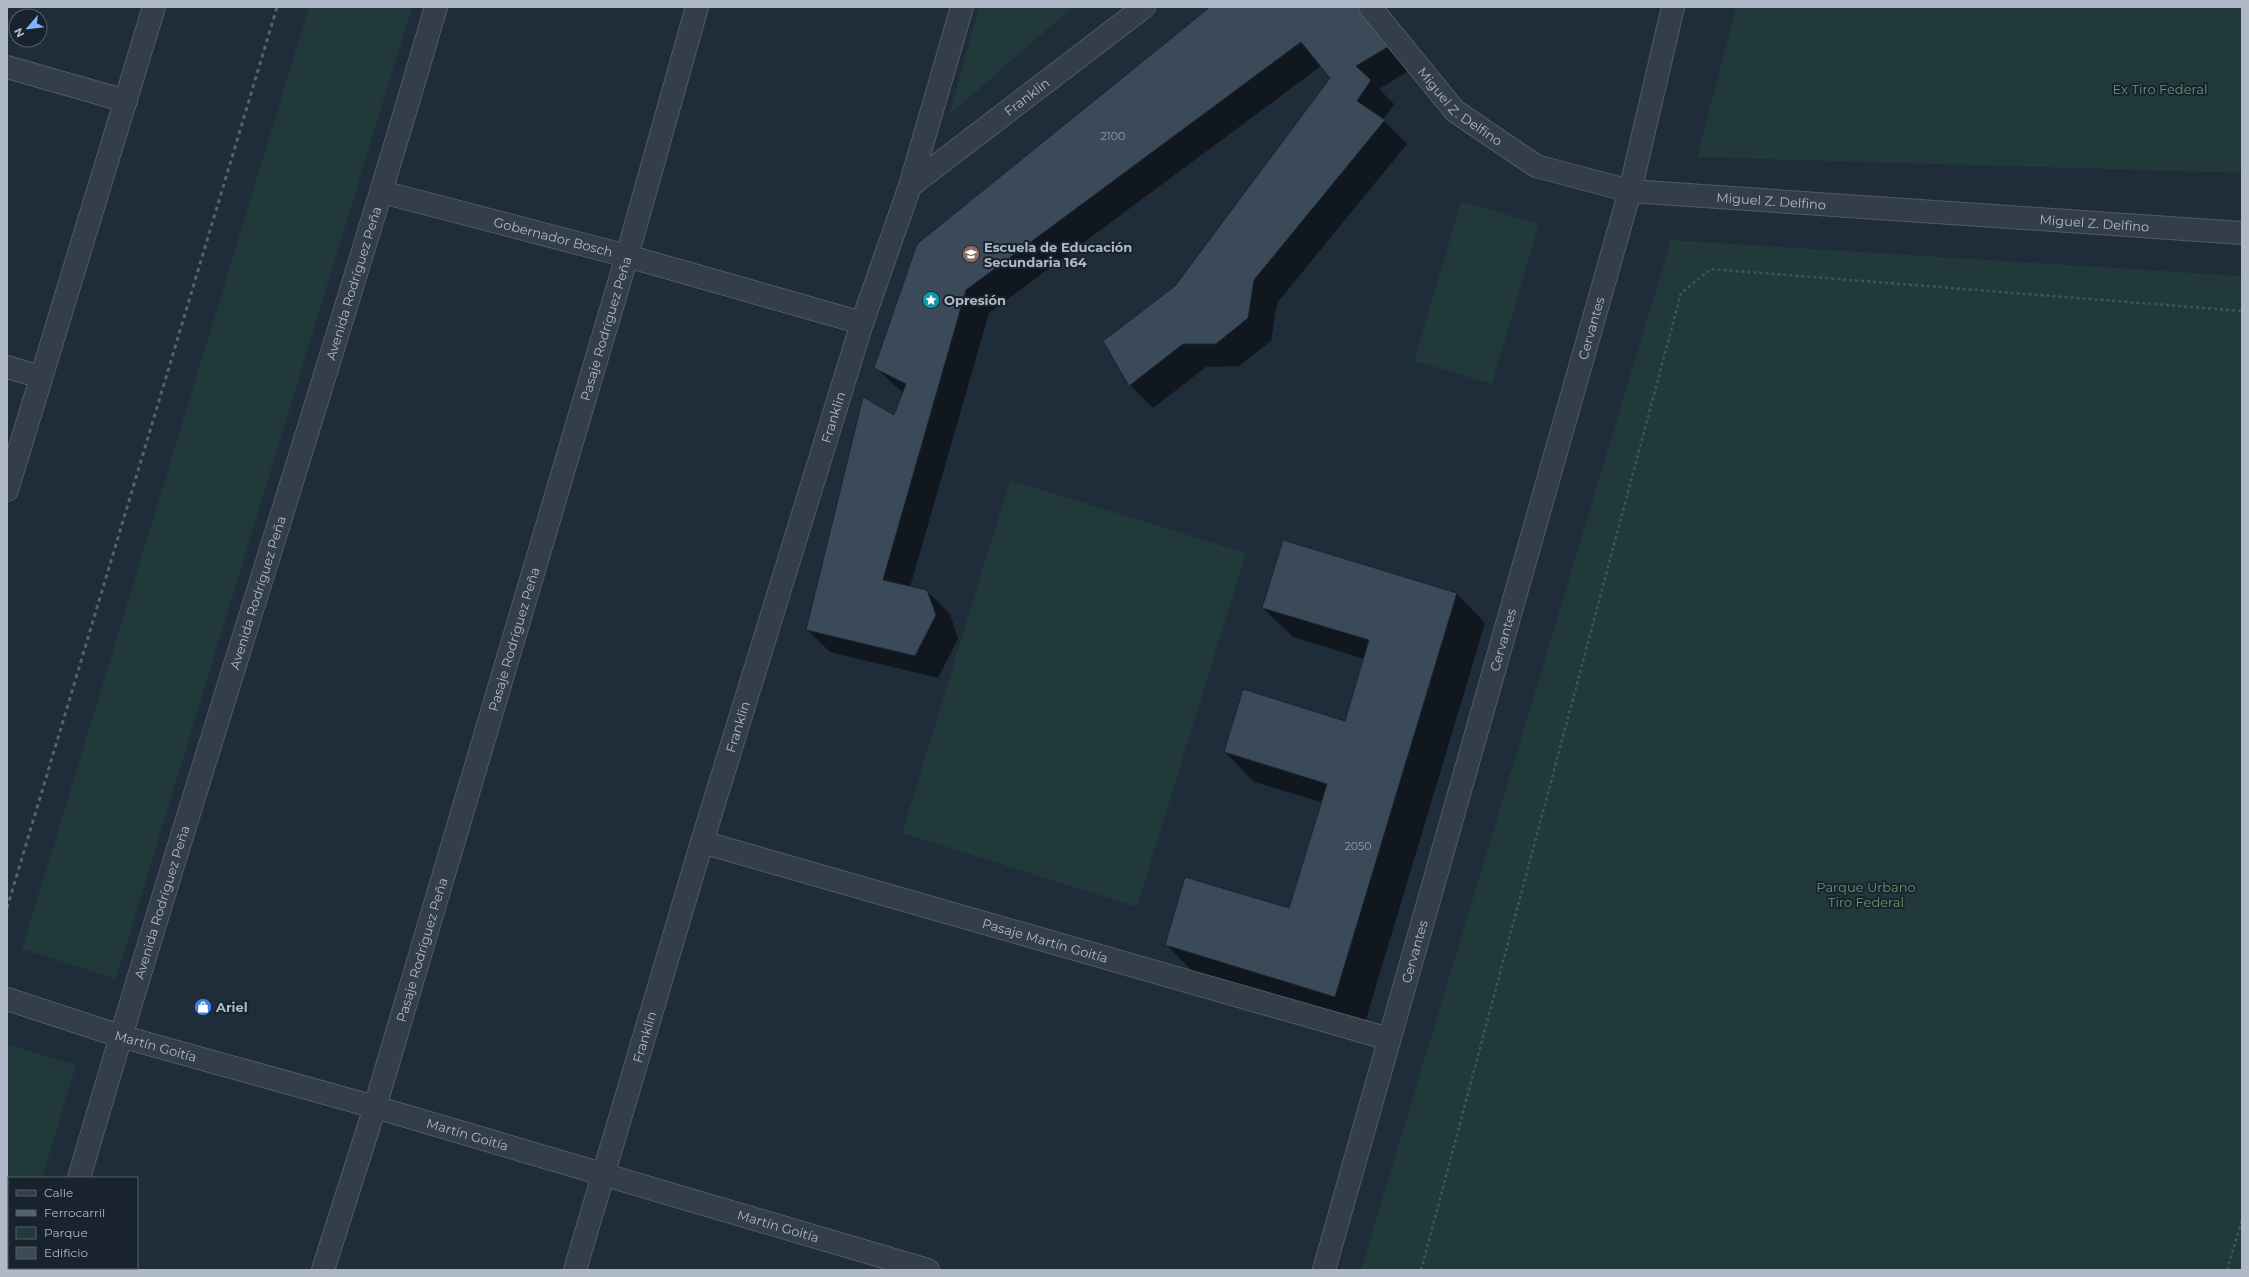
<svg xmlns="http://www.w3.org/2000/svg" width="2249" height="1277" viewBox="0 0 2249 1277" font-family="Montserrat,sans-serif">
<style>
.park{fill:#21393a}
.shadow{fill:#0007}
.building{fill:#3b4a59;stroke:#1b2530}
.lines{fill:none;stroke-linecap:round;stroke-linejoin:round}
.street-casing{stroke:#515b67;stroke-width:24}
.path{stroke:#3f5658;stroke-width:2.5;stroke-dasharray:3 3;stroke-linecap:butt}
.street{stroke:#333e4a;stroke-width:22}
.rail{stroke:#556271;stroke-width:3;stroke-dasharray:4 4;stroke-linecap:butt}
.labels{text-anchor:middle;stroke-width:4;stroke-linejoin:round;paint-order:stroke}
.number-label{font-size:11px;fill:#919cab}
.park-label{font-size:13px;fill:#64986d;stroke:#19232e}
.street-label{font-size:13px;fill:#aeb8c6;stroke:#19232e}
.poi-label{font-size:13px;font-weight:bold;fill:#aeb8c6;stroke:#19232e;text-anchor:start}
</style>
<rect width="100%" height="100%" fill="#1f2c39"/>
<g class="park">
<polygon points="309,7 412,7 116,979 22,949"/>
<polygon points="979,7 1073,7 949,115"/>
<polygon points="1736,7 2242,7 2242,173 1697,157"/>
<polygon points="1461,201 1539,224 1492,384 1414,361"/>
<polygon points="1671,240 2242,276 2242,1270 1361,1270"/>
<polygon points="1010,480 1246,553 1137,907 902,833"/>
<polygon points="7,1044 76,1065 42,1178 9,1178 9,1268 15,1268 14,1270 7,1270"/>
</g>
<g class="shadow">
<polygon points="1212,7 1365,7 1413,68 1379,89 1394,104 1383,120 1407,144 1277,303 1271,341 1239,366 1206,367 1153,408 1130,385 1176,287 1331,78 1321,66 989,313 910,587 927,591 950,614 958,639 938,678 830,652 807,629 903,393 876,368"/>
<polygon points="1456,593 1485,623 1364,1026 1195,974 1166,944 1290,909 1322,802 1254,782 1225,752 1346,722 1365,659 1293,637 1263,608"/>
</g>
<g class="building">
<polygon points="1210,7 1361,7 1391,45 1356,66 1371,80 1357,101 1385,120 1254,280 1248,318 1216,344 1183,344 1129,386 1103,341 1175,286 1330,78 1301,42 966,290 883,580 927,590 936,615 915,656 806,630 863,397 894,415 906,384 874,368 917,244"/>
<polygon points="1283,540 1457,593 1335,997 1165,945 1185,877 1289,908 1327,784 1224,752 1243,689 1345,721 1369,640 1262,608"/>
</g>
<g class="lines">
<defs>
<g id="street">
<path id="s1" d="M1370,7L1455,111L1536,166L1630,191L2242,233"/>
<polyline points="7,67 126,101"/>
<path id="s2" d="M910,186L1144,7"/>
<path id="s3" d="M382,192L627,256L862,323"/>
<polyline points="7,367 41,377"/>
<polyline points="7,490 154,7"/>
<path id="s4" d="M702,842L1389,1039"/>
<path id="s5" d="M7,999L120,1036L375,1107L928,1270"/>
<path id="s6" d="M79,1178C193,786 322,399 436,7"/>
<polyline points="53,1270 53,1268"/>
<path id="s7" d="M323,1270L375,1107L627,256L697,7"/>
<path id="s8" d="M575,1270L702,842L862,323L910,186L962,7"/>
<path id="s9" d="M1324,1270L1630,191L1673,7"/>
</g>
</defs>
<use href="#street" class="street-casing"/>
<g class="path">
<polyline points="1421,1270 1681,293 1711,269 2242,311"/>
<polyline points="2227,1270 2242,1220"/>
</g>
<use href="#street" class="street"/>
<polyline class="rail" points="7,908 277,7"/>
</g>
<defs>
<symbol id="school-disc" viewBox="-11 -11 22 22"><circle r="9.5" fill="#8d6e63" stroke="#19232e"/><path d="M0-5L7-2L0 1L-7-2ZM-4 1L0 2.5L4 1V4Q0 6-4 4Z" fill="#fff"/></symbol>
<symbol id="sight-disc" viewBox="-11 -11 22 22"><circle r="9.5" fill="#0f9aa8" stroke="#19232e"/><path d="M0-6L1.8-2.2L6-1.7L2.9 1.2L3.7 5.4L0 3.3L-3.7 5.4L-2.9 1.2L-6-1.7L-1.8-2.2Z" fill="#fff"/></symbol>
<symbol id="shop-disc" viewBox="-11 -11 22 22"><circle r="9.5" fill="#3f7fe0" stroke="#19232e"/><path d="M-5-2.5h2.3a2.7 3.5 0 0 1 5.4 0H5L5.5 6h-11ZM-1.5-2.5h3a1.5 2.3 0 0 0-3 0Z" fill="#fff"/></symbol>
</defs>
<g fill-rule="evenodd">
<use href="#school-disc" x="961" y="244" width="20" height="20"/>
<use href="#sight-disc" x="921" y="290" width="20" height="20"/>
<use href="#shop-disc" x="193" y="997" width="20" height="20"/>
</g>
<g class="labels">
<g class="number-label">
<text x="1113" y="140">2100</text>
<text x="1358" y="850">2050</text>
</g>
<g class="park-label">
<text x="2160" y="94">Ex Tiro Federal</text>
<text x="1866" y="892">Parque Urbano<tspan x="1866" dy="15">Tiro Federal</tspan></text>
</g>
<g class="street-label">
<text dy="5" stroke="none"><textPath href="#s2" startOffset="147">Franklin</textPath></text>
<text dy="5" stroke="none"><textPath href="#s1" startOffset="135">Miguel Z. Delfino</textPath></text>
<text dy="5" stroke="none"><textPath href="#s1" startOffset="471">Miguel Z. Delfino</textPath></text>
<text dy="5" stroke="none"><textPath href="#s1" startOffset="795">Miguel Z. Delfino</textPath></text>
<text dy="5" stroke="none"><textPath href="#s3" startOffset="177">Gobernador Bosch</textPath></text>
<text dy="5" stroke="none"><textPath href="#s6" startOffset="936">Avenida Rodríguez Peña</textPath></text>
<text dy="5" stroke="none"><textPath href="#s9" startOffset="979">Cervantes</textPath></text>
<text dy="5" stroke="none"><textPath href="#s7" startOffset="983">Pasaje Rodríguez Peña</textPath></text>
<text dy="5" stroke="none"><textPath href="#s8" startOffset="891">Franklin</textPath></text>
<text dy="5" stroke="none"><textPath href="#s6" startOffset="612">Avenida Rodríguez Peña</textPath></text>
<text dy="5" stroke="none"><textPath href="#s7" startOffset="659">Pasaje Rodríguez Peña</textPath></text>
<text dy="5" stroke="none"><textPath href="#s9" startOffset="655">Cervantes</textPath></text>
<text dy="5" stroke="none"><textPath href="#s8" startOffset="567">Franklin</textPath></text>
<text dy="5" stroke="none"><textPath href="#s6" startOffset="288">Avenida Rodríguez Peña</textPath></text>
<text dy="5" stroke="none"><textPath href="#s4" startOffset="357">Pasaje Martín Goitía</textPath></text>
<text dy="5" stroke="none"><textPath href="#s7" startOffset="335">Pasaje Rodríguez Peña</textPath></text>
<text dy="5" stroke="none"><textPath href="#s9" startOffset="331">Cervantes</textPath></text>
<text dy="5" stroke="none"><textPath href="#s8" startOffset="243">Franklin</textPath></text>
<text dy="5" stroke="none"><textPath href="#s5" startOffset="156">Martín Goitía</textPath></text>
<text dy="5" stroke="none"><textPath href="#s5" startOffset="480">Martín Goitía</textPath></text>
<text dy="5" stroke="none"><textPath href="#s5" startOffset="804">Martín Goitía</textPath></text>
</g>
<g class="poi-label">
<text x="984" y="252">Escuela de Educación<tspan x="984" dy="15">Secundaria 164</tspan></text>
<text x="944" y="305">Opresión</text>
<text x="216" y="1012">Ariel</text>
</g>
</g>
<rect width="2249" height="1277" fill="none" stroke="#aeb8c6" stroke-width="16"/>
<rect x="8" y="1177" width="130" height="92" fill="#19232e" stroke="#555f6b"/>
<rect x="16" y="1190" width="20" height="6" fill="#333e4a" stroke="#555f6b"/>
<text x="44" y="1197" font-size="12" fill="#aeb8c6">Calle</text>
<rect x="16" y="1210" width="20" height="6" fill="#556271" stroke="#555f6b"/>
<text x="44" y="1217" font-size="12" fill="#aeb8c6">Ferrocarril</text>
<rect x="16" y="1227" width="20" height="12" fill="#21393a" stroke="#555f6b"/>
<text x="44" y="1237" font-size="12" fill="#aeb8c6">Parque</text>
<rect x="16" y="1247" width="20" height="12" fill="#3b4a59" stroke="#555f6b"/>
<text x="44" y="1257" font-size="12" fill="#aeb8c6">Edificio</text>
<g transform="translate(28 28) rotate(242)"><circle r="19" fill="#19232e" stroke="#555f6b"/>
<path d="M0-3L7 15L0 10L-7 15Z" fill="#7cb4fd"/>
<text y="-6" font-size="11" font-weight="bold" text-anchor="middle" fill="#aeb8c6">N</text>
</g>
</svg>
